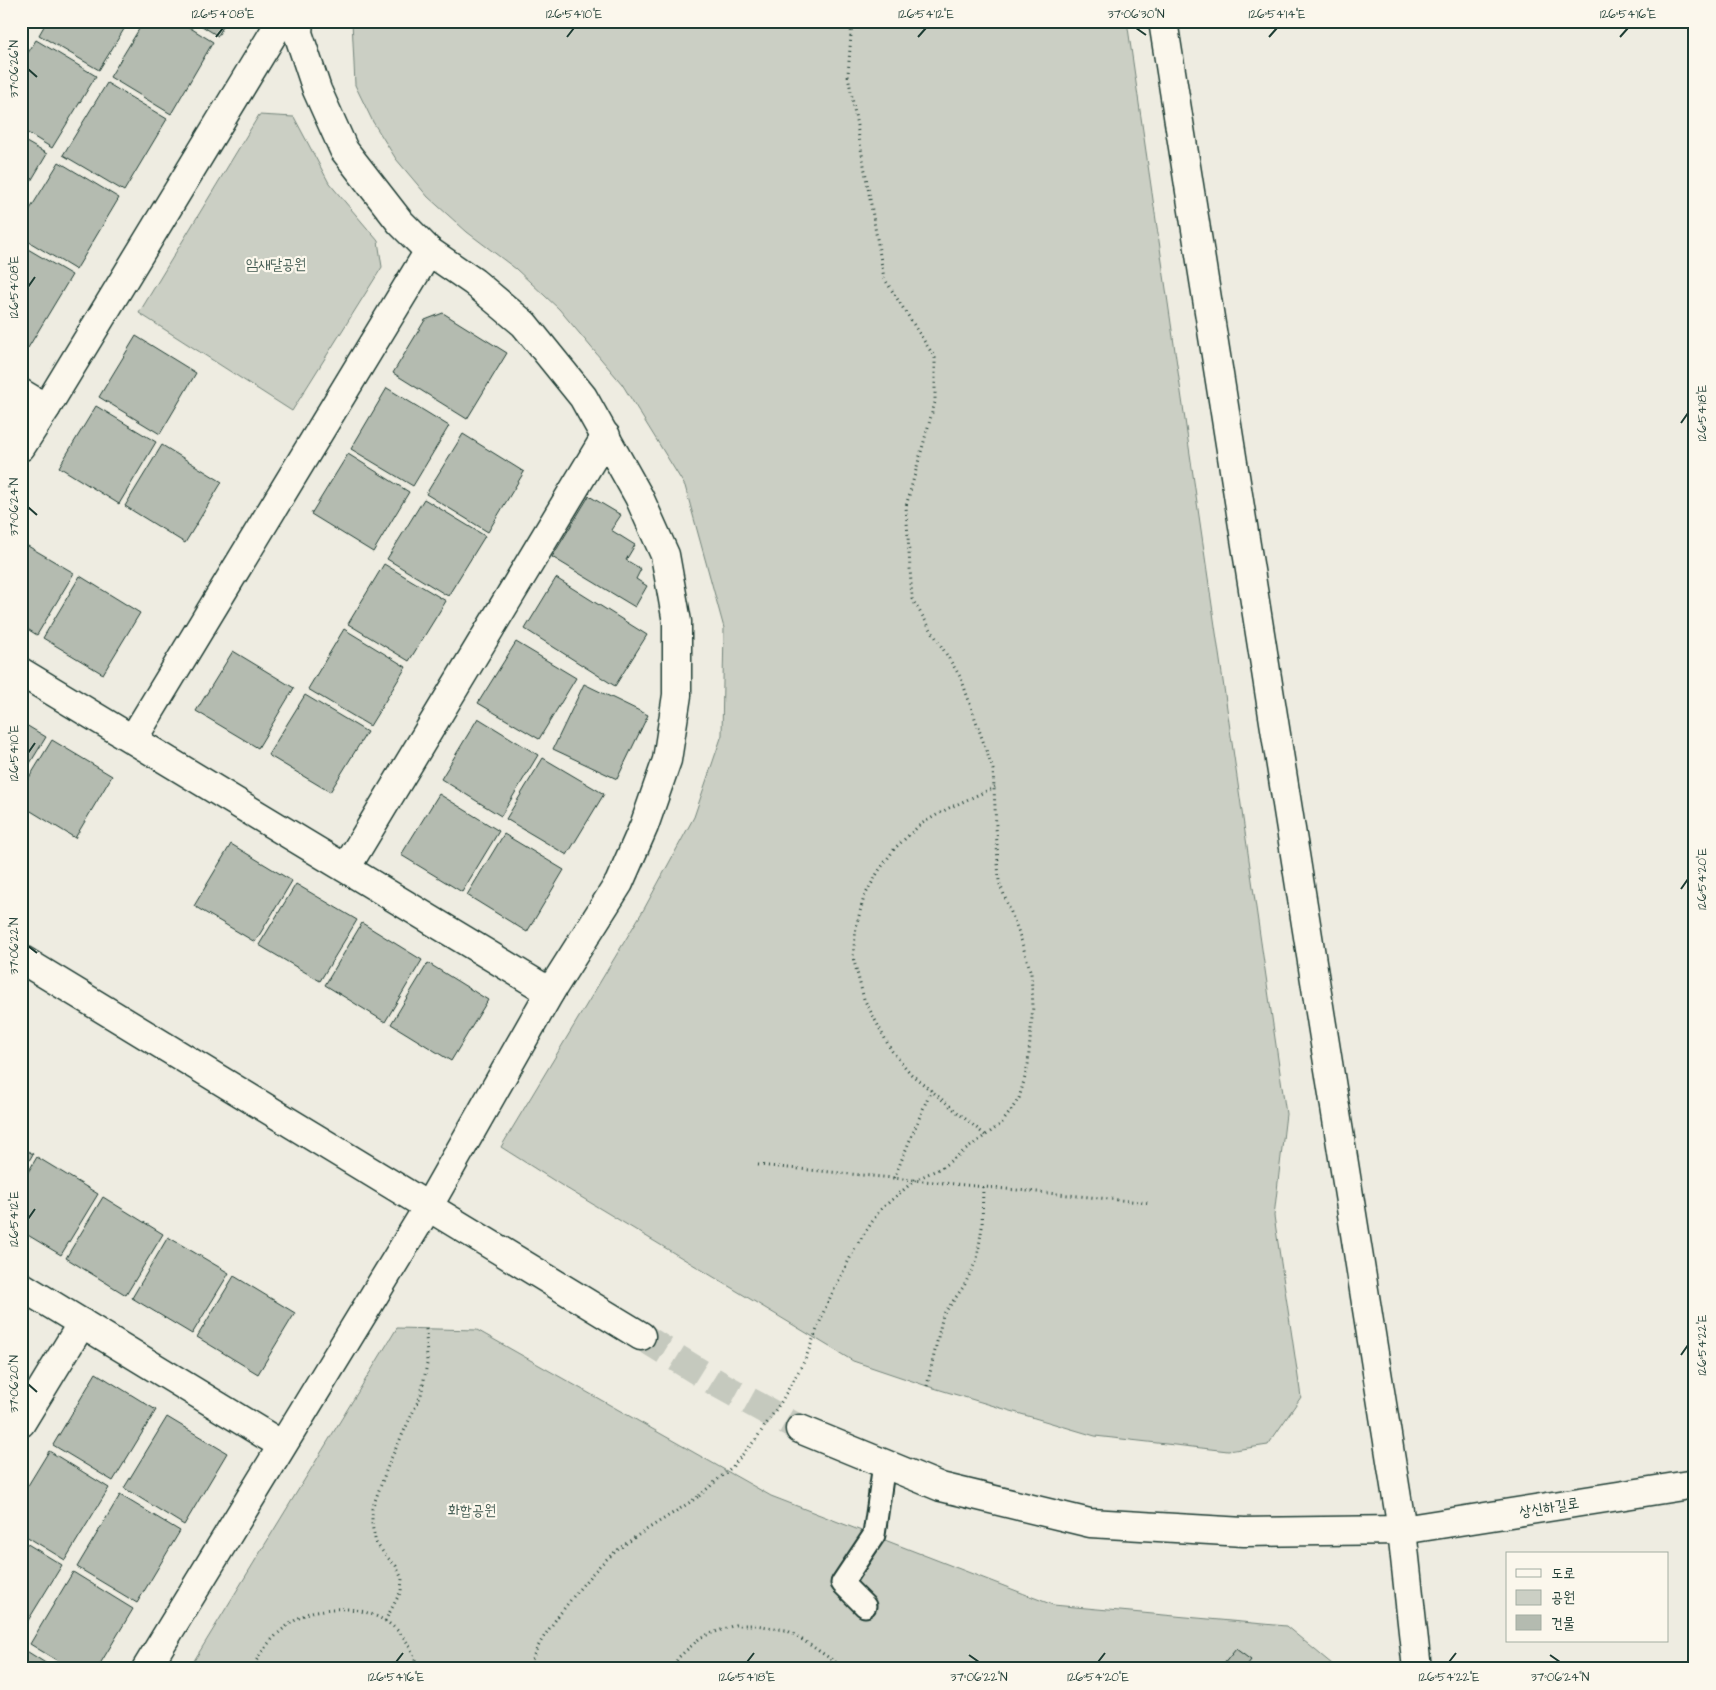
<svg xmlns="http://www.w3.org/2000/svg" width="1716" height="1690" viewBox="0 0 1716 1690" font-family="'Architects Daughter','Poor Story',sans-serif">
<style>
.green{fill:#cbcfc4;stroke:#75867c}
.building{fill:#b4bbb0;stroke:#1f3d34}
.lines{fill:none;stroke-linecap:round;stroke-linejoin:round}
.tertiary-tunnel{stroke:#c5c9be;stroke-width:28;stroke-dasharray:28 14;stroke-linecap:butt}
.service-casing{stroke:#1f3d34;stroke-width:25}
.minor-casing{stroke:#1f3d34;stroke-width:31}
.tertiary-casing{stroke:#1f3d34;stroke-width:31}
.path{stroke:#1f3d34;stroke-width:3;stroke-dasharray:1 4;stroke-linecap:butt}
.service{stroke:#fbf7ec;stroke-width:21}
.minor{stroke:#fbf7ec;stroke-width:28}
.tertiary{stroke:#fbf7ec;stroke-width:28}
.path-bridge{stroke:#1f3d34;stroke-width:3;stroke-dasharray:1 4;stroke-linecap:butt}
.ticks{fill:none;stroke:#1f3d34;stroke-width:2}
.labels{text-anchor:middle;stroke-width:4.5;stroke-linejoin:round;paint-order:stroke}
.park-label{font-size:15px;fill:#415a51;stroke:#fbf7ec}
.street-label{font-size:15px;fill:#1f3d34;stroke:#fbf7ec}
.neatline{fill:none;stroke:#1f3d34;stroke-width:2}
.ticks-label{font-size:12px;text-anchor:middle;fill:#1f3d34}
</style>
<rect width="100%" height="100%" fill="#eeece1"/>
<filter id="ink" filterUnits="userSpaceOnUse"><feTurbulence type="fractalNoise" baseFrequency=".02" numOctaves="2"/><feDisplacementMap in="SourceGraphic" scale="10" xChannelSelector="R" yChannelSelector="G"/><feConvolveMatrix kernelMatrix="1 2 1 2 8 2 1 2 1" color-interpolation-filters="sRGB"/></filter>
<g filter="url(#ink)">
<g class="green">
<polygon points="352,21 1127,21 1286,1114 1274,1216 1301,1397 1268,1445 1228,1451 1095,1436 927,1386 853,1361 561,1185 501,1147 644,909 694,817 722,735 724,628 685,486 622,384 559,309 516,269 467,232 428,197 396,159 373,122 355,85"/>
<polygon points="259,115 294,117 329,183 378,241 382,267 292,411 139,313"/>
<polygon points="397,1328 477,1330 771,1496 1053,1605 1286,1626 1338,1669 189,1669"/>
</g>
<g class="building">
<polygon points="47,21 129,21 99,70 39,35"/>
<polygon points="144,21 179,21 213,42 171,114 110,77"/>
<polygon points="194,21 226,21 218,36"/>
<polygon points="36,40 96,76 52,148 21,129 21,64"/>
<polygon points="107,83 167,119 124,191 63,155"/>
<polygon points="21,139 47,154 21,198"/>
<polygon points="59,162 119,198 76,270 21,237 21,224"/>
<polygon points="21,245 72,275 28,348 21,343"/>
<polygon points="443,313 507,353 467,419 393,373 425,320"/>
<polygon points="136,336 196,373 160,434 99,397"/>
<polygon points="387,388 449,426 413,486 351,449"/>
<polygon points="96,406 156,442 119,504 59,467"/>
<polygon points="463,434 524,472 488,532 426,494"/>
<polygon points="162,445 222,482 185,543 125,506"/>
<polygon points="348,454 409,492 373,552 311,514"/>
<polygon points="589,496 621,515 611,530 635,545 626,560 641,569 636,579 647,586 635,607 552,557"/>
<polygon points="424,499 485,536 448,596 387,559"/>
<polygon points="21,542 74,573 37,635 21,625"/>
<polygon points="384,564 446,601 409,661 348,624"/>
<polygon points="80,576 140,613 103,674 43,638"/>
<polygon points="556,578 647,635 615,686 525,629"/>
<polygon points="344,629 406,667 370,726 308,689"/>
<polygon points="516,642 576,678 539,739 478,703"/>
<polygon points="233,651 294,688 258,748 196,711"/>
<polygon points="584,684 648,715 617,779 553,749"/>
<polygon points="305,695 367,732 330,792 268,755"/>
<polygon points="478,718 538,755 501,816 441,779"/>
<polygon points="21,722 46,737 21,778"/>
<polygon points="52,740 112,776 75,838 21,805 21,791"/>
<polygon points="543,758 604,794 567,855 506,819"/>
<polygon points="439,794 499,831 462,892 401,855"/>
<polygon points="504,834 564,870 527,932 467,895"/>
<polygon points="231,844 292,881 255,942 194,906"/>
<polygon points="296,884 357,920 320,981 259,945"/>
<polygon points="362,923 422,960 385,1022 325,985"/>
<polygon points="428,963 488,1000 451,1061 391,1024"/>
<polygon points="21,1147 33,1154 21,1174"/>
<polygon points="37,1157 98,1194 61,1255 21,1231 21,1184"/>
<polygon points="103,1197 163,1234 126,1295 66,1258"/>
<polygon points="168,1237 229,1273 192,1334 132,1298"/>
<polygon points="234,1276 295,1313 258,1374 197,1337"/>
<polygon points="96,1373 156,1410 113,1481 53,1445"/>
<polygon points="167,1417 227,1453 184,1525 124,1488"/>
<polygon points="49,1451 109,1488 65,1560 21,1533 21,1497"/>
<polygon points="120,1495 180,1531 137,1603 77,1567"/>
<polygon points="21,1540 62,1565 21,1632"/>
<polygon points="73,1572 133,1609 97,1669 71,1669 30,1644"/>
<polygon points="1236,1649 1251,1660 1244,1669 1229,1669 1223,1665"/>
<polygon points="25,1650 55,1669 21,1669 21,1657"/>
</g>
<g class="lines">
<polyline class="tertiary-tunnel" points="641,1336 720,1385 800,1429"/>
<defs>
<polyline id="service" points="865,1606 842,1583 874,1535 884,1464"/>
<g id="minor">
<polyline points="1163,21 1402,1530 1417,1669"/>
<polyline points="21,393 46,408 281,21"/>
<polyline points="21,447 46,408"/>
<polyline points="21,672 550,992 619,883 644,826 667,760 677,695 677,622 665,555 639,497 583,397 524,324 474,282 429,251 400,222 344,150 317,90 298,33 299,21"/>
<polyline points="133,739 429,251"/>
<polyline points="346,868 606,436"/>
<polyline points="21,1286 282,1445"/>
<polyline points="21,1423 82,1323"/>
<polyline points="146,1669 428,1207 550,992"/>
</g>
<g id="tertiary">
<polyline points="21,959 641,1336"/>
<polyline points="800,1429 941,1487 1090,1523 1244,1532 1402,1530 1695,1484"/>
</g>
</defs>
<use href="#service" class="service-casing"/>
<use href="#minor" class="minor-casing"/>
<use href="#tertiary" class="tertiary-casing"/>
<g class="path">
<polyline points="852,21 848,75 884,278 935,358 935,402 906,506 912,599 961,678 993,770 999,882 1019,933 1031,973 1033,1006 1028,1064 1024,1081 1019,1098 1010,1112 1001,1124 941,1168 915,1180 880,1210 856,1246"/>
<polyline points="985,1135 911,1074 891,1050 864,999 853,957 856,927 864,897 878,872 895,848 921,824 949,808 995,787"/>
<polyline points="758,1165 1151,1203"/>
<polyline points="894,1178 931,1090"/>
<polyline points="927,1386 943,1315 964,1286 977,1259 982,1227 983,1187"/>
<polyline points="385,1621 401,1591 402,1579 396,1566 386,1556 376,1543 372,1525 372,1509 389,1463 421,1395 427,1364 426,1329"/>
<path d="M252,1669C263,1645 285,1623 309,1613C313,1611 319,1611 324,1610C366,1603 410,1624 417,1669"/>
<path d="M529,1669C534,1649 547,1632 559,1615C570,1601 581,1586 593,1573C622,1540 664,1521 699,1496"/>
<polyline points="671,1669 679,1657 701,1637 735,1625 756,1625 786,1630 795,1635 846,1669"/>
</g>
<use href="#service" class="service"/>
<use href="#minor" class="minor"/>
<use href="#tertiary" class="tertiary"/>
<polyline class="path-bridge" points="699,1496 732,1467 756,1439 781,1402 805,1360 826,1306 856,1246"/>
</g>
</g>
<path class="ticks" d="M1136,28L1146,35M216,37L223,28M567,37L574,28M918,37L926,28M1269,37L1277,28M1620,37L1628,28M28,69L37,77M28,287L35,277M1681,423L1688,413M28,507L37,515M28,753L35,743M1681,889L1688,879M28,946L37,953M28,1219L35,1209M1681,1355L1688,1345M28,1384L37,1392M969,1655L979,1662M1550,1655L1560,1662M396,1662L403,1653M747,1662L754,1653M1098,1662L1105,1653M1449,1662L1456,1653"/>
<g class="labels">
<g class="park-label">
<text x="276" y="269">암새달공원</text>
<text x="472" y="1515">화합공원</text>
</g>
<g class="street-label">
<text transform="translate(1549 1507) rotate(-9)" y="5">상신하길로</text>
</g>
</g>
<rect width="1716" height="1690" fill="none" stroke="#fbf7ec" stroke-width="55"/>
<rect x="1506" y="1552" width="162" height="90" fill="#fbf7ec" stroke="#a3ada2"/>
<rect x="1516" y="1569" width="25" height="8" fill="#fbf7ec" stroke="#a3ada2"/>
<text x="1551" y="1578" font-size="15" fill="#1f3d34">도로</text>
<rect x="1516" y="1590" width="25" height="15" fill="#cbcfc4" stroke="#a3ada2"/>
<text x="1551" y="1602" font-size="15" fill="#1f3d34">공원</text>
<rect x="1516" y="1615" width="25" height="15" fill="#b4bbb0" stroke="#a3ada2"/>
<text x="1551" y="1628" font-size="15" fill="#1f3d34">건물</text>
<rect x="28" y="28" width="1660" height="1634" class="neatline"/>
<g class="ticks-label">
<text x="223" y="18">126°54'08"E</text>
<text x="574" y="18">126°54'10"E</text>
<text x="926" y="18">126°54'12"E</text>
<text x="1136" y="18">37°06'30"N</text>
<text x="1277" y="18">126°54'14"E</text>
<text x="1628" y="18">126°54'16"E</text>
<text transform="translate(14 69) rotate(-90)" y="4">37°06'26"N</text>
<text transform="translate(14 287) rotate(-90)" y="4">126°54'08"E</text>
<text transform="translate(1702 413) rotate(-90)" y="4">126°54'18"E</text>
<text transform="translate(14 507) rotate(-90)" y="4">37°06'24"N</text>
<text transform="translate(14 753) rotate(-90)" y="4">126°54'10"E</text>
<text transform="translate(1702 879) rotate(-90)" y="4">126°54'20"E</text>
<text transform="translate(14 946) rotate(-90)" y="4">37°06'22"N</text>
<text transform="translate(14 1219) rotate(-90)" y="4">126°54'12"E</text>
<text transform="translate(1702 1345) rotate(-90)" y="4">126°54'22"E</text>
<text transform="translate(14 1384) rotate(-90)" y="4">37°06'20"N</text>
<text x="396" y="1681">126°54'16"E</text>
<text x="747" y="1681">126°54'18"E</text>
<text x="979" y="1681">37°06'22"N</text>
<text x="1098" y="1681">126°54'20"E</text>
<text x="1449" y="1681">126°54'22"E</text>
<text x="1560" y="1681">37°06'24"N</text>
</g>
</svg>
